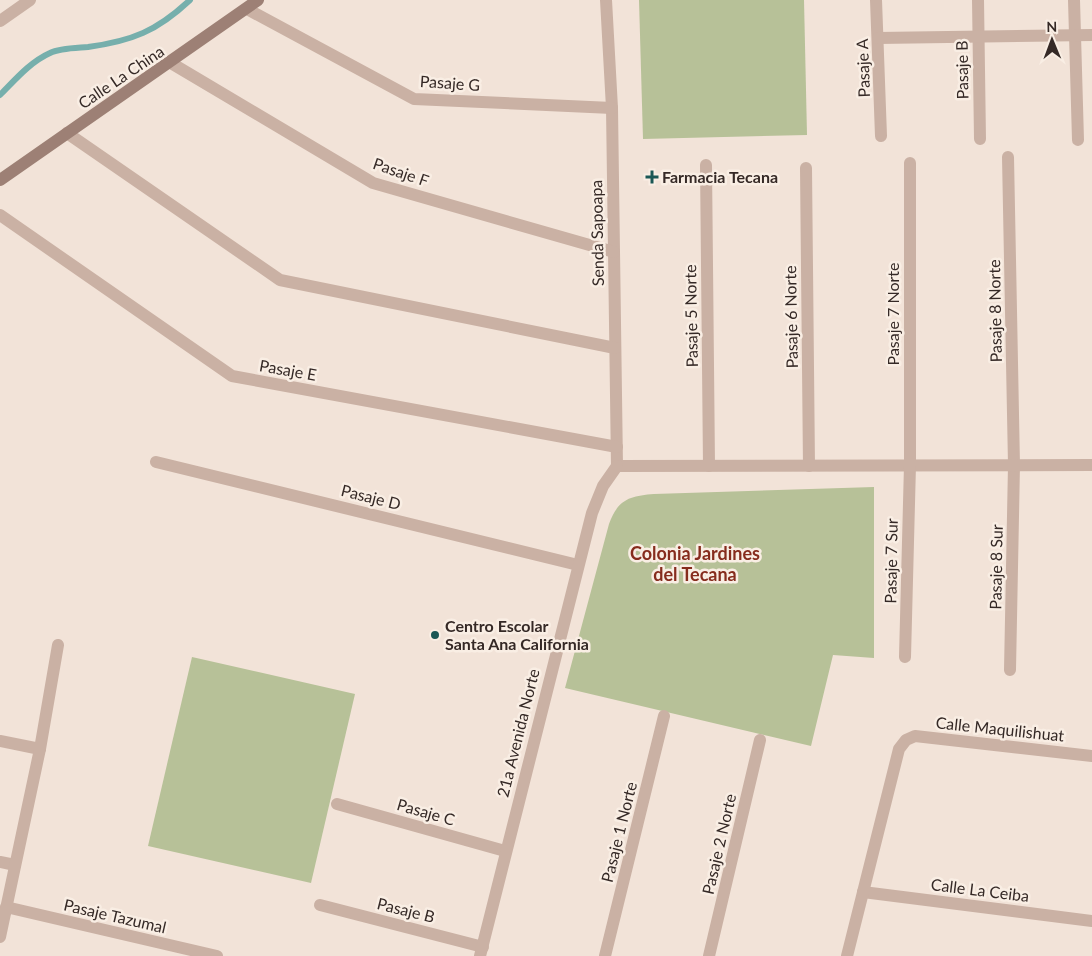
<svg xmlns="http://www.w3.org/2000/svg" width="1092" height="956" viewBox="0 0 1092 956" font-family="Lato,sans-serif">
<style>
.green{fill:#b7c198}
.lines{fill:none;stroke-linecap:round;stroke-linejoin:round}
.stream{stroke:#76afac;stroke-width:6}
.street{stroke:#cab1a4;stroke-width:12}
.secondary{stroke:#9d8075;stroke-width:12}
.poi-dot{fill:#1a5755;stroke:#f9eee4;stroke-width:2}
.labels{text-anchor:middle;stroke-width:5;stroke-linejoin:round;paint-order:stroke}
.street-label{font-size:16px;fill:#352926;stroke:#f9eee4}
.poi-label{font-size:16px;font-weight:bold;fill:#352926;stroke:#f9eee4;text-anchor:start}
.neighbourhood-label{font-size:18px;font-weight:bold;fill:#862c1d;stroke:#f9eee4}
</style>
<rect width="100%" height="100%" fill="#f2e3d8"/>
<g class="green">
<polygon points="639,0 804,0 807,135 643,139"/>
<path d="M874,487V658L833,655L811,746L565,688L609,524C618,499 630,496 654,494Z"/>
<polygon points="192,657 355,694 311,883 148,846"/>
</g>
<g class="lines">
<path class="stream" d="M0,95C15,80 30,62 50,53C60,48 76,48 88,47C132,41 157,31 190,0"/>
<g class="street">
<polyline points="606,0 612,108 617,466"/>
<polyline points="876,0 881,136"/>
<polyline points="978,0 980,139"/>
<polyline points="1074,0 1078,140"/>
<polyline points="247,9 414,99 612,108"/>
<polyline points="0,21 30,0"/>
<polyline points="878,38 1092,35"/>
<polyline points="171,63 373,183 614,252"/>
<polyline points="67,133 280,280 615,348"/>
<polyline points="1008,157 1014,465 1010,670"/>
<polyline points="706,165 709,466"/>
<polyline points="806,168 809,466"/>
<polyline points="0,215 232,376 617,447"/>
<polyline points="156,462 578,565"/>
<polyline points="617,466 1092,465"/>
<polyline points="905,657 910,465 910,163"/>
<polyline points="0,741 40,749"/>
<polyline points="337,804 505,851"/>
<polyline points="0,862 15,865"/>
<polyline points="863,892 1092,921"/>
<polyline points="320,905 483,947"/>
<polyline points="6,907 217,956"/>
<polyline points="0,937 40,749 58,645"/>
<polyline points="480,956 592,513 603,486 617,466"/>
<polyline points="605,956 664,716"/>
<polyline points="709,956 760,740"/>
<polyline points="847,956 899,749 906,740 915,736 1092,756"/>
</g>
<polyline class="secondary" points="0,180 258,0"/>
</g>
<g class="poi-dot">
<path d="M649.5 169.5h5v5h5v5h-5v5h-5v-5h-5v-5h5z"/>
<circle cx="435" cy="635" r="5"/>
</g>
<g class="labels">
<g class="street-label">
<text transform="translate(863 68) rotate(-92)" y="6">Pasaje A</text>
<text transform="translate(962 70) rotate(-91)" y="6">Pasaje B</text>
<text transform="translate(121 77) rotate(-34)" y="6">Calle La China</text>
<text transform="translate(450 83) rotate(4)" y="6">Pasaje G</text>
<text transform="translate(401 172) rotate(19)" y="6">Pasaje F</text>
<text transform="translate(597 233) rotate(-91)" y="6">Senda Sapoapa</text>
<text transform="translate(995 311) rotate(-91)" y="6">Pasaje 8 Norte</text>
<text transform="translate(893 314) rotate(-90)" y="6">Pasaje 7 Norte</text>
<text transform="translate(691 316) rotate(-91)" y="6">Pasaje 5 Norte</text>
<text transform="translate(791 317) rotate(-91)" y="6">Pasaje 6 Norte</text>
<text transform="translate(288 370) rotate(10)" y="6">Pasaje E</text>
<text transform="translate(371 497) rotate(14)" y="6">Pasaje D</text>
<text transform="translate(891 561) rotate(-89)" y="6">Pasaje 7 Sur</text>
<text transform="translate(996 567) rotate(-89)" y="6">Pasaje 8 Sur</text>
<text transform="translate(1000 729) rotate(6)" y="6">Calle Maquilishuat</text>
<text transform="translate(518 733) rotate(-76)" y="6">21a Avenida Norte</text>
<text transform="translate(426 812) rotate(16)" y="6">Pasaje C</text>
<text transform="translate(619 832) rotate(-76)" y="6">Pasaje 1 Norte</text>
<text transform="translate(719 844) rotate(-77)" y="6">Pasaje 2 Norte</text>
<text transform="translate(980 890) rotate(7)" y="6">Calle La Ceiba</text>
<text transform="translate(406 910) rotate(14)" y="6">Pasaje B</text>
<text transform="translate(115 916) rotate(13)" y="6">Pasaje Tazumal</text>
</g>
<g class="poi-label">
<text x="662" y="183">Farmacia Tecana</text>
<text x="445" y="632">Centro Escolar<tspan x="445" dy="18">Santa Ana California</tspan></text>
</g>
<g class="neighbourhood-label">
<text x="695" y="560">Colonia Jardines<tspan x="695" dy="21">del Tecana</tspan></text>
</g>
</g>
<g transform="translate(1052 40) rotate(359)" stroke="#f9eee4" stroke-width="4" paint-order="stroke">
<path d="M0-4L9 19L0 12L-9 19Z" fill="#352926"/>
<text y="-8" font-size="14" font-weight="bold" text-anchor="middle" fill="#352926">N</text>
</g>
</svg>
